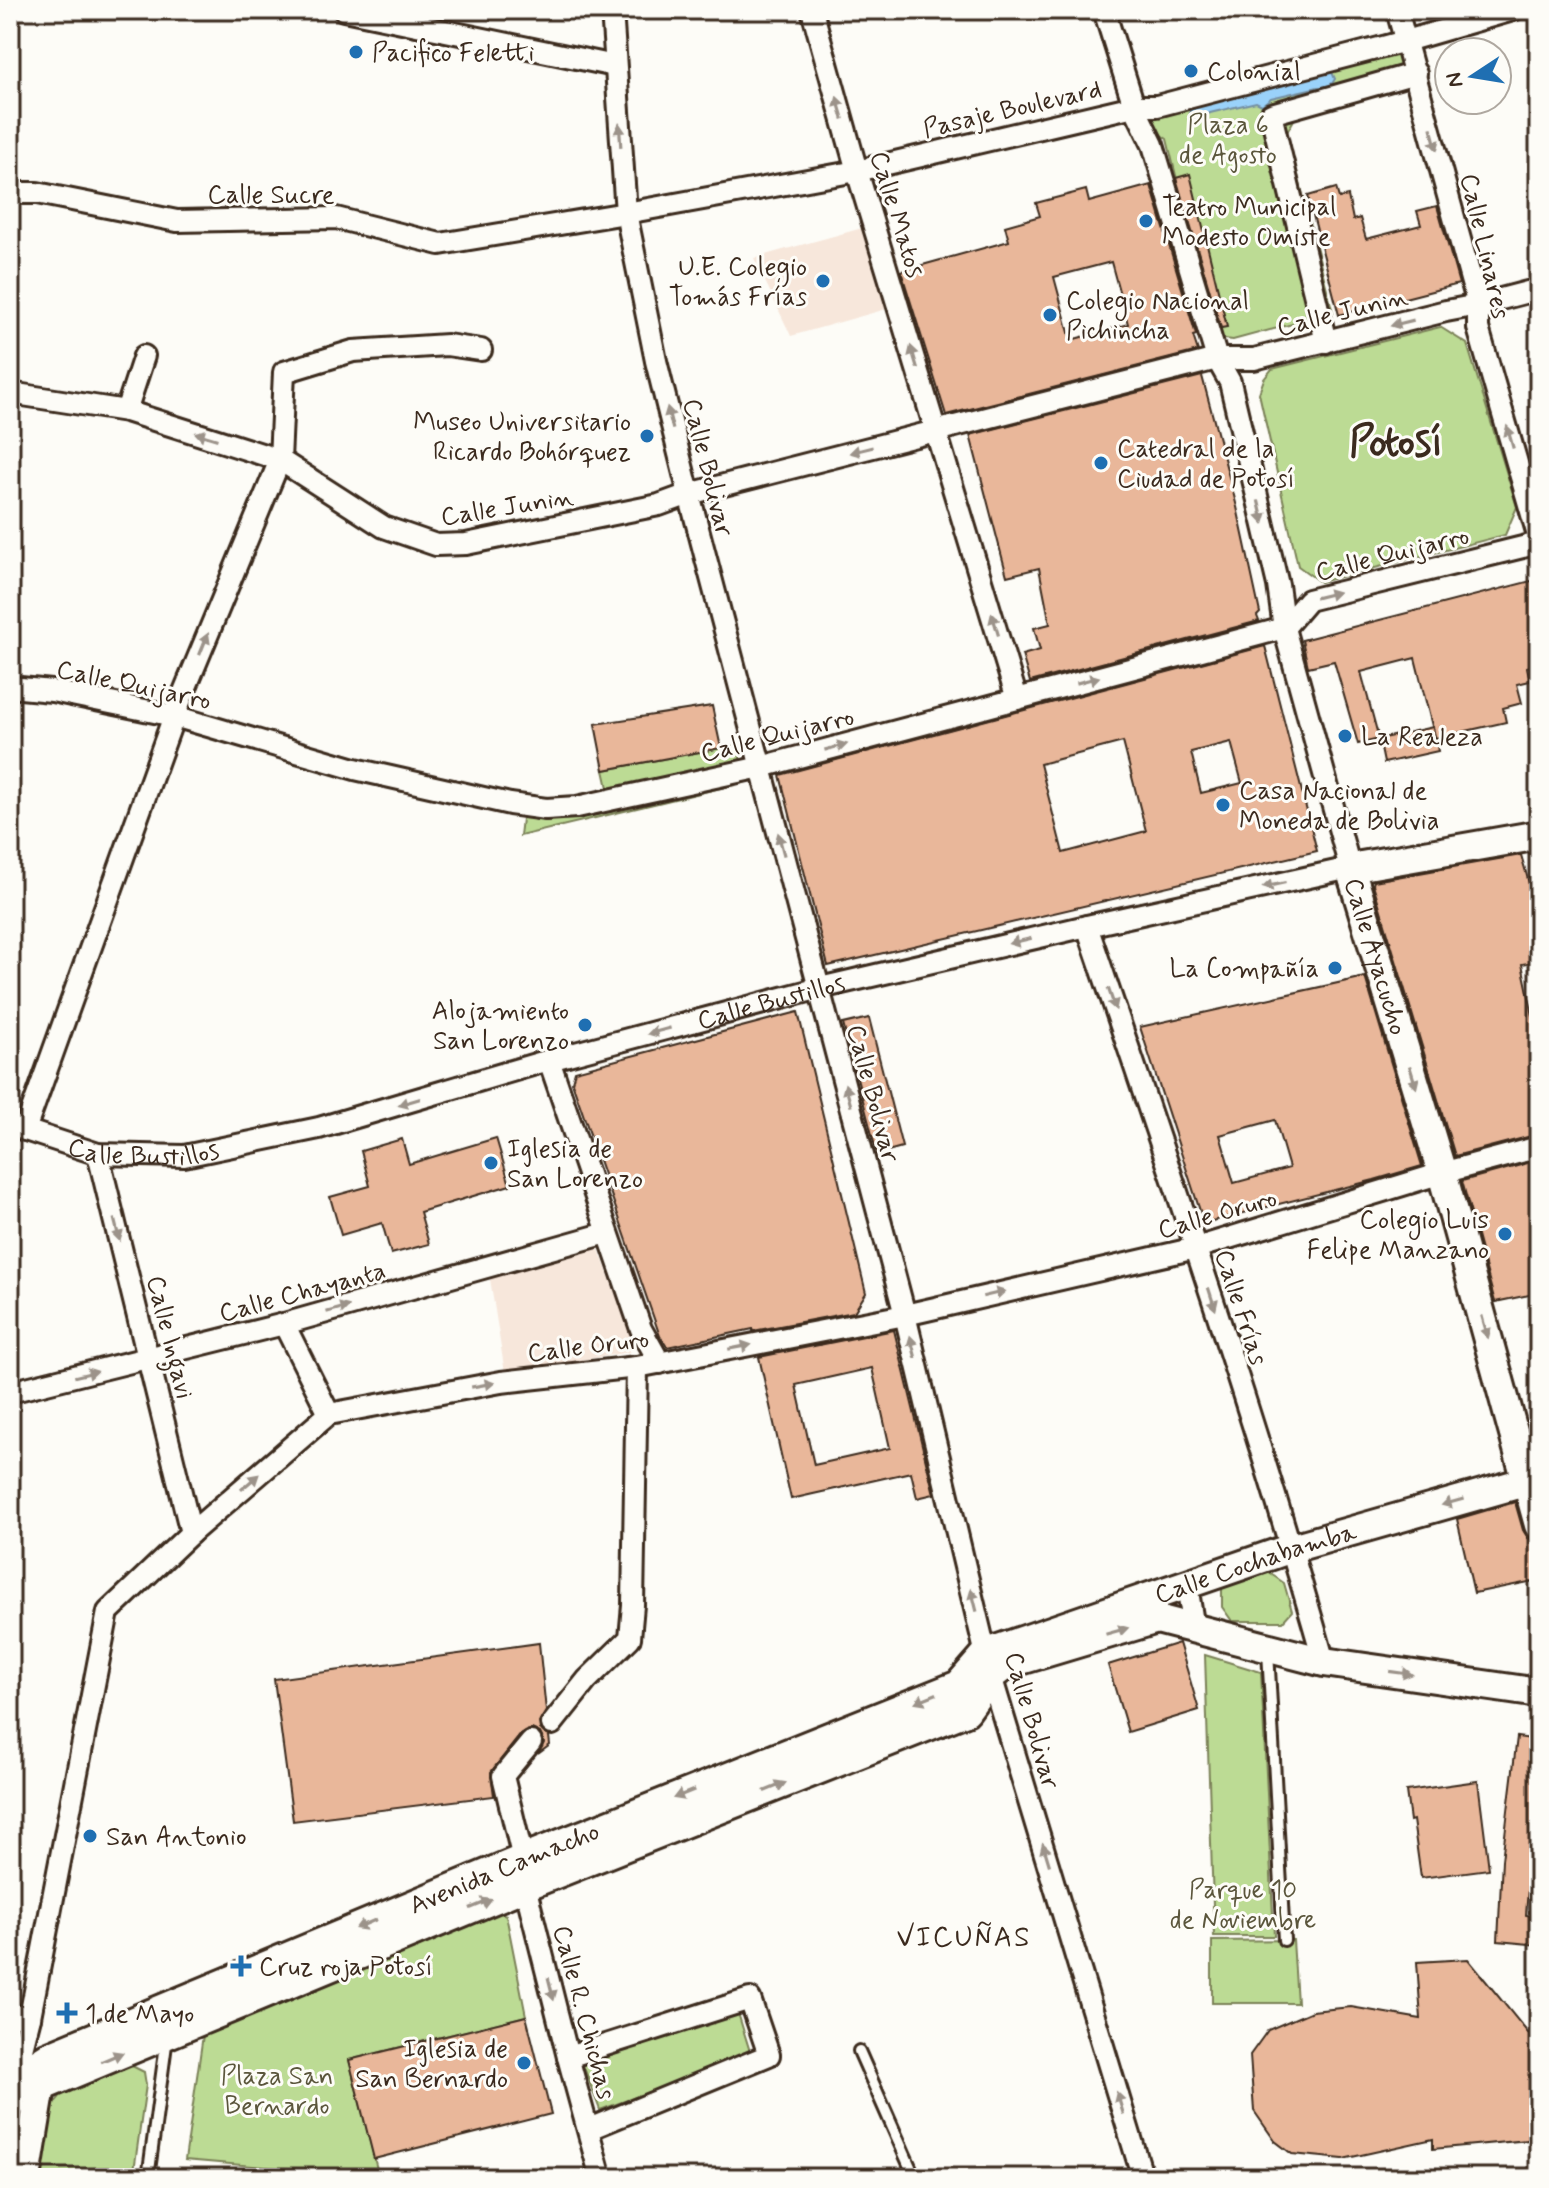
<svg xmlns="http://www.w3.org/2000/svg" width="1549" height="2188" viewBox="0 0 1549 2188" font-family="Mynerve,sans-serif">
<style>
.built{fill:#f7e7db}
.green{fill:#bcdb94;stroke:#7c8259;stroke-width:2}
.water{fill:#9ad2fa;stroke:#748fa2;stroke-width:2}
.building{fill:#e9b79a;stroke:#3b2a1e;stroke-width:2;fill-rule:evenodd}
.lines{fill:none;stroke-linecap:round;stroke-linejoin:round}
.lane-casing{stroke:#3b2a1e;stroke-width:16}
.street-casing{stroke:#3b2a1e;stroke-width:26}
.secondary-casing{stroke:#3b2a1e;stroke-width:34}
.lane{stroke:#fdfcf7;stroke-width:10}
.street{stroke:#fdfcf7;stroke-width:20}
.secondary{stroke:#fdfcf7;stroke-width:28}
.oneway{fill:#9c938a}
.poi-dot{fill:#1f6fb2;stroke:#fdfcf7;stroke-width:3}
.labels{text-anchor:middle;stroke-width:6;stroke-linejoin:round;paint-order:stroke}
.poi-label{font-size:26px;fill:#3b2a1e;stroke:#fdfcf7;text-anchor:start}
.street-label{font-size:26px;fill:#3b2a1e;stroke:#fdfcf7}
.park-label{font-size:26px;fill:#5b563c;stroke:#fdfcf7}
.neighbourhood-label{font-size:28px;letter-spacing:2px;fill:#3b2a1e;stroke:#fdfcf7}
.town-label{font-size:42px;font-weight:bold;fill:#3b2a1e;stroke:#fdfcf7}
</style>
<rect width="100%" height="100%" fill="#fdfcf7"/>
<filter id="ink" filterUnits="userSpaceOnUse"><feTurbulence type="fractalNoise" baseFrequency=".0125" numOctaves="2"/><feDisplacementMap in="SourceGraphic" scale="16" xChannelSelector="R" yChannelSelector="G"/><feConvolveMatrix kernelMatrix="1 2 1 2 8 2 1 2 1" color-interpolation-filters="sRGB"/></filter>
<g filter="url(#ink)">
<g class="built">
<polygon points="866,227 890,308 791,336 754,258"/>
<polygon points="598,1247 633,1340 629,1352 505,1373 490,1279"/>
</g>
<g class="green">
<polygon points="1398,31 1414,84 1295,118 1287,132 1333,313 1233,340 1216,338 1167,139 1154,130 1146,99"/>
<polygon points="1440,327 1467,344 1517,507 1505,535 1320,582 1298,566 1259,393 1264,379 1272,369"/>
<polygon points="737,745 746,782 520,836 524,801 576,799 609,792 604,770"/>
<polygon points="1262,1568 1284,1583 1292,1611 1283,1621 1232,1621 1222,1607 1222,1587"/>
<polygon points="1205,1655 1261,1672 1274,1936 1214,1936"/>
<polygon points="493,1910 506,1915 526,2016 349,2060 379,2177 185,2160 203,2035"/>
<polygon points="1293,1940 1297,2003 1212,2003 1212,1941"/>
<polygon points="738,2013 751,2055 600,2110 583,2065"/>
<polygon points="130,2065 144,2072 146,2085 133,2178 38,2178 47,2113 62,2094"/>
</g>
<polygon class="water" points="1331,70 1335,79 1329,88 1318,87 1271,98 1262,105 1256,102 1210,113 1202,120 1195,119 1190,114 1190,107"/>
<g class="building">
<polygon points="1190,174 1227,327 1221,328 1176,178"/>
<path d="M1151,185L1196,335L1193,336L1198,351L946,415L901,271L1009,241L1005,226L1040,216L1036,203L1086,190L1089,202ZM1111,262L1128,324L1071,340L1054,277Z"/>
<polygon points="1336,188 1339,198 1348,196 1353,220 1360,218 1366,239 1421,225 1417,211 1437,206 1459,284 1339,315 1308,196"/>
<polygon points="1202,376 1237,507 1260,613 1257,616 1259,621 1030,682 1022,655 1040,650 1034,628 1050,624 1039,568 1007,576 970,435"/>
<polygon points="1539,579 1539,664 1527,667 1530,681 1517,684 1522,703 1503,708 1506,722 1435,738 1415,658 1361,672 1379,739 1358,744 1334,661 1308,667 1302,640"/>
<path d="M1265,646L1317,851L828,966L780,775ZM1123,742L1146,831L1063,853L1040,764ZM1231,742L1242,783L1201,793L1191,752Z"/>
<polygon points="712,706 721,748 604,770 595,724"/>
<polygon points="1433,727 1438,751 1384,763 1379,739"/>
<polygon points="1521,855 1539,918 1539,961 1522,964 1539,1044 1539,1134 1455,1156 1373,884 1374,881"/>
<path d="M1365,977L1422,1166L1374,1180L1204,1223L1140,1027ZM1275,1120L1289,1168L1234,1183L1220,1135Z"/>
<polygon points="798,1012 866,1293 854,1312 753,1331 753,1329 667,1347 660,1336 572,1082 575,1071"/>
<polygon points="869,1018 902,1147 877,1154 843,1024"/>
<polygon points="496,1138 510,1185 420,1212 429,1244 391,1254 382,1223 341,1235 330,1197 370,1186 361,1151 402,1139 409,1164"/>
<polygon points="1539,1160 1539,1293 1495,1302 1462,1181"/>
<path d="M894,1330L934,1494L917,1498L911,1472L791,1499L759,1357ZM872,1368L890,1448L814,1465L796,1385Z"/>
<polygon points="1515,1502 1523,1530 1528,1538 1536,1542 1539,1553 1539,1580 1474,1593 1457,1519"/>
<polygon points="539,1643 546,1711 539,1723 540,1729 549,1736 550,1745 538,1754 544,1743 540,1733 532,1729 521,1734 491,1772 494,1796 293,1821 274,1679"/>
<polygon points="1179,1643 1199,1710 1128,1732 1108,1665"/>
<polygon points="1517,1737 1539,1740 1539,1864 1530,1863 1526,1915 1539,1917 1539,1945 1498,1941 1502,1860"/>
<polygon points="1478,1781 1489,1869 1421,1878 1413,1820 1410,1821 1406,1791"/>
<polygon points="1468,1959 1537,2044 1539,2139 1433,2149 1433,2139 1343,2159 1292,2154 1275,2141 1254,2111 1250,2055 1268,2030 1312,2011 1351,2007 1421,2019 1417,1962"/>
<polygon points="526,2016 551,2114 374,2159 349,2060"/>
</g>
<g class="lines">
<defs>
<g id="lane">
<polyline points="1268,1651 1284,1940"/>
<polyline points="859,2051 915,2178"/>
<polyline points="148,2178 167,2037"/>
</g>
<g id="street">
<polyline points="344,10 615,66"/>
<polyline points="612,10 626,213 656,361 689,494 905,1315 991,1676 1143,2178"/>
<polyline points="812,10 857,171 1017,699"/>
<polyline points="1397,10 1478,305 1478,328 1539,539"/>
<polyline points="10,193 37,193 177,221 336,218 440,244 626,213 857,171 1134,106 1157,106 1406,41 1513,10"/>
<polyline points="1326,342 1271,114 1416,73"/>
<polyline points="10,393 126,411 280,460 384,527 436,545 466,544 659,505 689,494 1217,359 1254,359 1446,311 1478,305 1539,289"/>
<polyline points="126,411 144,356"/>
<polyline points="10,687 52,691 174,716 355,769 510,804 546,809 577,807 761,767 1284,628 1308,600 1539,543"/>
<path d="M1087,926C1170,1170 1254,1414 1324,1662"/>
<polyline points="549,1060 641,1329 660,1363"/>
<path id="s1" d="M10,1125L98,1154L184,1156L319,1128L549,1060L820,988L1087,926L1350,868L1284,628L1278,585L1230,382L1217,359L1153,145L1134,106L1104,10"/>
<polyline points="25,1130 174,716 280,460 284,372 353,351 447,345 481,350"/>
<polyline points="98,1154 191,1533"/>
<polyline points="284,1324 329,1414"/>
<polyline points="10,1392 284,1324 607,1233"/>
<polyline points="1187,1585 1194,1629"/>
<polyline points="552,1724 587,1680 630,1638 633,1605 637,1367"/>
<polyline points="531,1742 503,1776 523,1859 525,1886 568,2057 601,2178"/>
<polyline points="10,2015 30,2017"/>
<polyline points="568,2057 750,1999 769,2055 589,2129"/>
<polyline points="15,2077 30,2017 108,1612 191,1533 329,1414 501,1382 637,1367 905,1315 1196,1248 1442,1173 1539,1147"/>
</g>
<g id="secondary">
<path id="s2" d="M1539,835L1350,868L1442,1173L1539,1525"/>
<polyline points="40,2087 525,1886 966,1711 991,1676 1007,1664 1157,1619 1324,1662 1539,1693"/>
<path id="s3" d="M10,2106L15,2077L47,2057L523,1859L959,1685L987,1653L1292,1548L1528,1481"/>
<polyline points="26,2178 44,2068"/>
</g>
</defs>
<use href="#lane" class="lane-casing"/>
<use href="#street" class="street-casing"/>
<use href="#secondary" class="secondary-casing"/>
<use href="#lane" class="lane"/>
<use href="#street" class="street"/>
<use href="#secondary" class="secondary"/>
</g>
<defs><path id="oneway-solid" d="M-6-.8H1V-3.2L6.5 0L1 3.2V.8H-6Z" transform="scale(2)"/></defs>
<g class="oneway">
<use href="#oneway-solid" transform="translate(840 108) rotate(-106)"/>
<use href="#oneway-solid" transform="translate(620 135) rotate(-94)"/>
<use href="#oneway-solid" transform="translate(1434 139) rotate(75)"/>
<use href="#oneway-solid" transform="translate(1402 323) rotate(166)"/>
<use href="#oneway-solid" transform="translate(914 357) rotate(-107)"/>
<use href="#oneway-solid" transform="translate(670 418) rotate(-104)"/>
<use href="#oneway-solid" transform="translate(206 436) rotate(-163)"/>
<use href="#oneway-solid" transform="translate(1510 437) rotate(-106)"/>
<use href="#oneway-solid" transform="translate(861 450) rotate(166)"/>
<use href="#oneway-solid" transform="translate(1261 512) rotate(77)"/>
<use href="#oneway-solid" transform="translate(1327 595) rotate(-14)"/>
<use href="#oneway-solid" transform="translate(995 624) rotate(-107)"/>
<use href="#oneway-solid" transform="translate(204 644) rotate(-68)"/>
<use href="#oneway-solid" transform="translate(1088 680) rotate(-15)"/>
<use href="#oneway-solid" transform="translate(836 747) rotate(-15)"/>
<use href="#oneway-solid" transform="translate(781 844) rotate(-105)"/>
<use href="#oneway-solid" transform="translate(1274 885) rotate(168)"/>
<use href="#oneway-solid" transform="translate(1020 941) rotate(167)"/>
<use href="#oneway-solid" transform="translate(1112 999) rotate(71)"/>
<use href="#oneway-solid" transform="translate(659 1031) rotate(165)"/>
<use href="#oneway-solid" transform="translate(1413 1077) rotate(73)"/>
<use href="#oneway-solid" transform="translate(848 1095) rotate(-105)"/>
<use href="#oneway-solid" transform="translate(409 1102) rotate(163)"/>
<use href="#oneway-solid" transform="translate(117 1230) rotate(76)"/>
<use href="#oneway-solid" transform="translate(994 1294) rotate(-13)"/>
<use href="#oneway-solid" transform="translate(1212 1299) rotate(72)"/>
<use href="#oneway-solid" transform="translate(338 1309) rotate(-16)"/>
<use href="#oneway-solid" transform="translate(1485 1327) rotate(74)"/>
<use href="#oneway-solid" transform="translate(740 1347) rotate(-11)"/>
<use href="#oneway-solid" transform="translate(913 1347) rotate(-104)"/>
<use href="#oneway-solid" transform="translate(86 1374) rotate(-13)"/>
<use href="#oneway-solid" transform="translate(483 1385) rotate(-10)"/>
<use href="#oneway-solid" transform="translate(250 1482) rotate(-41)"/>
<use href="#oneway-solid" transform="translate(1453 1502) rotate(164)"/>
<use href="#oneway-solid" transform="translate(974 1600) rotate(-104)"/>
<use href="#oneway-solid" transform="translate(1117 1631) rotate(-16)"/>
<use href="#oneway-solid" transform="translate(1401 1673) rotate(8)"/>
<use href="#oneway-solid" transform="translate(926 1698) rotate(158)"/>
<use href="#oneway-solid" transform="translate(775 1787) rotate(-22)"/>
<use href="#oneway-solid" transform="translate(684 1794) rotate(158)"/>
<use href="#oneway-solid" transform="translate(1046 1854) rotate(-107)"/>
<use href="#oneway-solid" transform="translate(481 1904) rotate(-22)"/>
<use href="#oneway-solid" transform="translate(366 1924) rotate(157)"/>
<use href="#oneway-solid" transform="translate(551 1989) rotate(76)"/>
<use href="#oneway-solid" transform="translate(112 2057) rotate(-23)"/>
<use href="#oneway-solid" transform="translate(1120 2103) rotate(-107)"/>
</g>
</g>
<g class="poi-dot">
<circle cx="356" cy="52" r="8"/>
<circle cx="1191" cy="71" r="8"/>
<circle cx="1146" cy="221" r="8"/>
<circle cx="823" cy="281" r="8"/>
<circle cx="1050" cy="315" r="8"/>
<circle cx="647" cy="436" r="8"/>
<circle cx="1101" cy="463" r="8"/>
<circle cx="1345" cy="736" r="8"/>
<circle cx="1223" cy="805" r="8"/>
<circle cx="1335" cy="968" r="8"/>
<circle cx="585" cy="1025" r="8"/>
<circle cx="491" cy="1163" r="8"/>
<circle cx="1505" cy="1234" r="8"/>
<circle cx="90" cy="1836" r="8"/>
<path d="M237 1954h8v8h8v8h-8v8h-8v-8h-8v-8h8z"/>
<path d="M63 2001h8v8h8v8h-8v8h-8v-8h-8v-8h8z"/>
<circle cx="524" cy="2063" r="8"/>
</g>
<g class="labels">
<g class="poi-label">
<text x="372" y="61">Pacifico Feletti</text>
<text x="1207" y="80">Colonial</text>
<text x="1162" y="215">Teatro Municipal<tspan x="1162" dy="30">Modesto Omiste</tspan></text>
<text x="807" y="275" text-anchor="end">U.E. Colegio<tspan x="807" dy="30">Tomás Frías</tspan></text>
<text x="1066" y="309">Colegio Nacional<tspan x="1066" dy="30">Pichincha</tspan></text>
<text x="631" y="430" text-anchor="end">Museo Universitario<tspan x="631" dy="30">Ricardo Bohórquez</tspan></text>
<text x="1117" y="457">Catedral de la<tspan x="1117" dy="30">Ciudad de Potosí</tspan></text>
<text x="1361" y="745">La Realeza</text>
<text x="1239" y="799">Casa Nacional de<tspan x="1239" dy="30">Moneda de Bolivia</tspan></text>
<text x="1319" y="977" text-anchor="end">La Compañía</text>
<text x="569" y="1019" text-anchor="end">Alojamiento<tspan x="569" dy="30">San Lorenzo</tspan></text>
<text x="507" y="1157">Iglesia de<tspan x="507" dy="30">San Lorenzo</tspan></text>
<text x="1489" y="1228" text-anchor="end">Colegio Luis<tspan x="1489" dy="30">Felipe Manzano</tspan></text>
<text x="106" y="1845">San Antonio</text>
<text x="259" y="1975">Cruz roja Potosí</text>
<text x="85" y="2022">1 de Mayo</text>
<text x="508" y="2057" text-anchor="end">Iglesia de<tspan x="508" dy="30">San Bernardo</tspan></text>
</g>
<g class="street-label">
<text transform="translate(1012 108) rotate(-13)" y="9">Pasaje Boulevard</text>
<text x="271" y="203">Calle Sucre</text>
<text transform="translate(898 214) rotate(73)" y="9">Calle Matos</text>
<text transform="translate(1486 246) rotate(77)" y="9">Calle Linares</text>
<text transform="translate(1342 311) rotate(-14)" y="9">Calle Junin</text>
<text transform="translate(709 467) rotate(76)" y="9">Calle Bolivar</text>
<text transform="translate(507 506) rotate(-9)" y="9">Calle Junin</text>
<text transform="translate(1392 553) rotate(-14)" y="9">Calle Quijarro</text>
<text transform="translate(134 684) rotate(12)" y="9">Calle Quijarro</text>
<text transform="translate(777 734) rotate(-14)" y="9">Calle Quijarro</text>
<text dy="9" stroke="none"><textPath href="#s2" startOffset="284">Calle Ayacucho</textPath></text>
<text dy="9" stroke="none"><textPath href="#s1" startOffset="786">Calle Bustillos</textPath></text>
<text transform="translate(874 1093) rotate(75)" y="9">Calle Bolivar</text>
<text dy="9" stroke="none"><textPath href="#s1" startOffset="138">Calle Bustillos</textPath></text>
<text transform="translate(1217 1213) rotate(-16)" y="9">Calle Oruro</text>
<text transform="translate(302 1291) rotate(-15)" y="9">Calle Chayanta</text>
<text transform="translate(1242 1307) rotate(72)" y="9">Calle Frías</text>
<text transform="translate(171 1337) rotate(76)" y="9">Calle Ingavi</text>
<text transform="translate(588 1345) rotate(-7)" y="9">Calle Oruro</text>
<text dy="9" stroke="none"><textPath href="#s3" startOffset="1378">Calle Cochabamba</textPath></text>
<text transform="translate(1033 1720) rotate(74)" y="9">Calle Bolivar</text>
<text dy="9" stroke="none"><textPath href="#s3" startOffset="562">Avenida Camacho</textPath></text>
<text transform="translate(585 2012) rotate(75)" y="9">Calle R. Chichas</text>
</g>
<g class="park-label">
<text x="1228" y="133">Plaza 6<tspan x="1228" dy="30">de Agosto</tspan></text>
<text x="1243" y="1898">Parque 10<tspan x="1243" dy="30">de Noviembre</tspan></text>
<text x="277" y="2084">Plaza San<tspan x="277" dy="30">Bernardo</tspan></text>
</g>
<g class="neighbourhood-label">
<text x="964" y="1946">VICUÑAS</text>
</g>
<g class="town-label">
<text x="1396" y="455">Potosí</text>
</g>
</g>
<rect width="1549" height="2188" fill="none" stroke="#fdfcf7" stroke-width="40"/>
<rect x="20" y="20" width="1509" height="2148" fill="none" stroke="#3b2a1e" stroke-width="3" filter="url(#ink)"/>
<g transform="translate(1473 76) rotate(258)"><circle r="38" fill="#fdfcf7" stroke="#afa8a0" stroke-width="2"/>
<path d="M0-6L14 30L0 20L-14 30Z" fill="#1f6fb2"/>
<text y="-12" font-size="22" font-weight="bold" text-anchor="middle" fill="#3b2a1e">N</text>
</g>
</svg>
